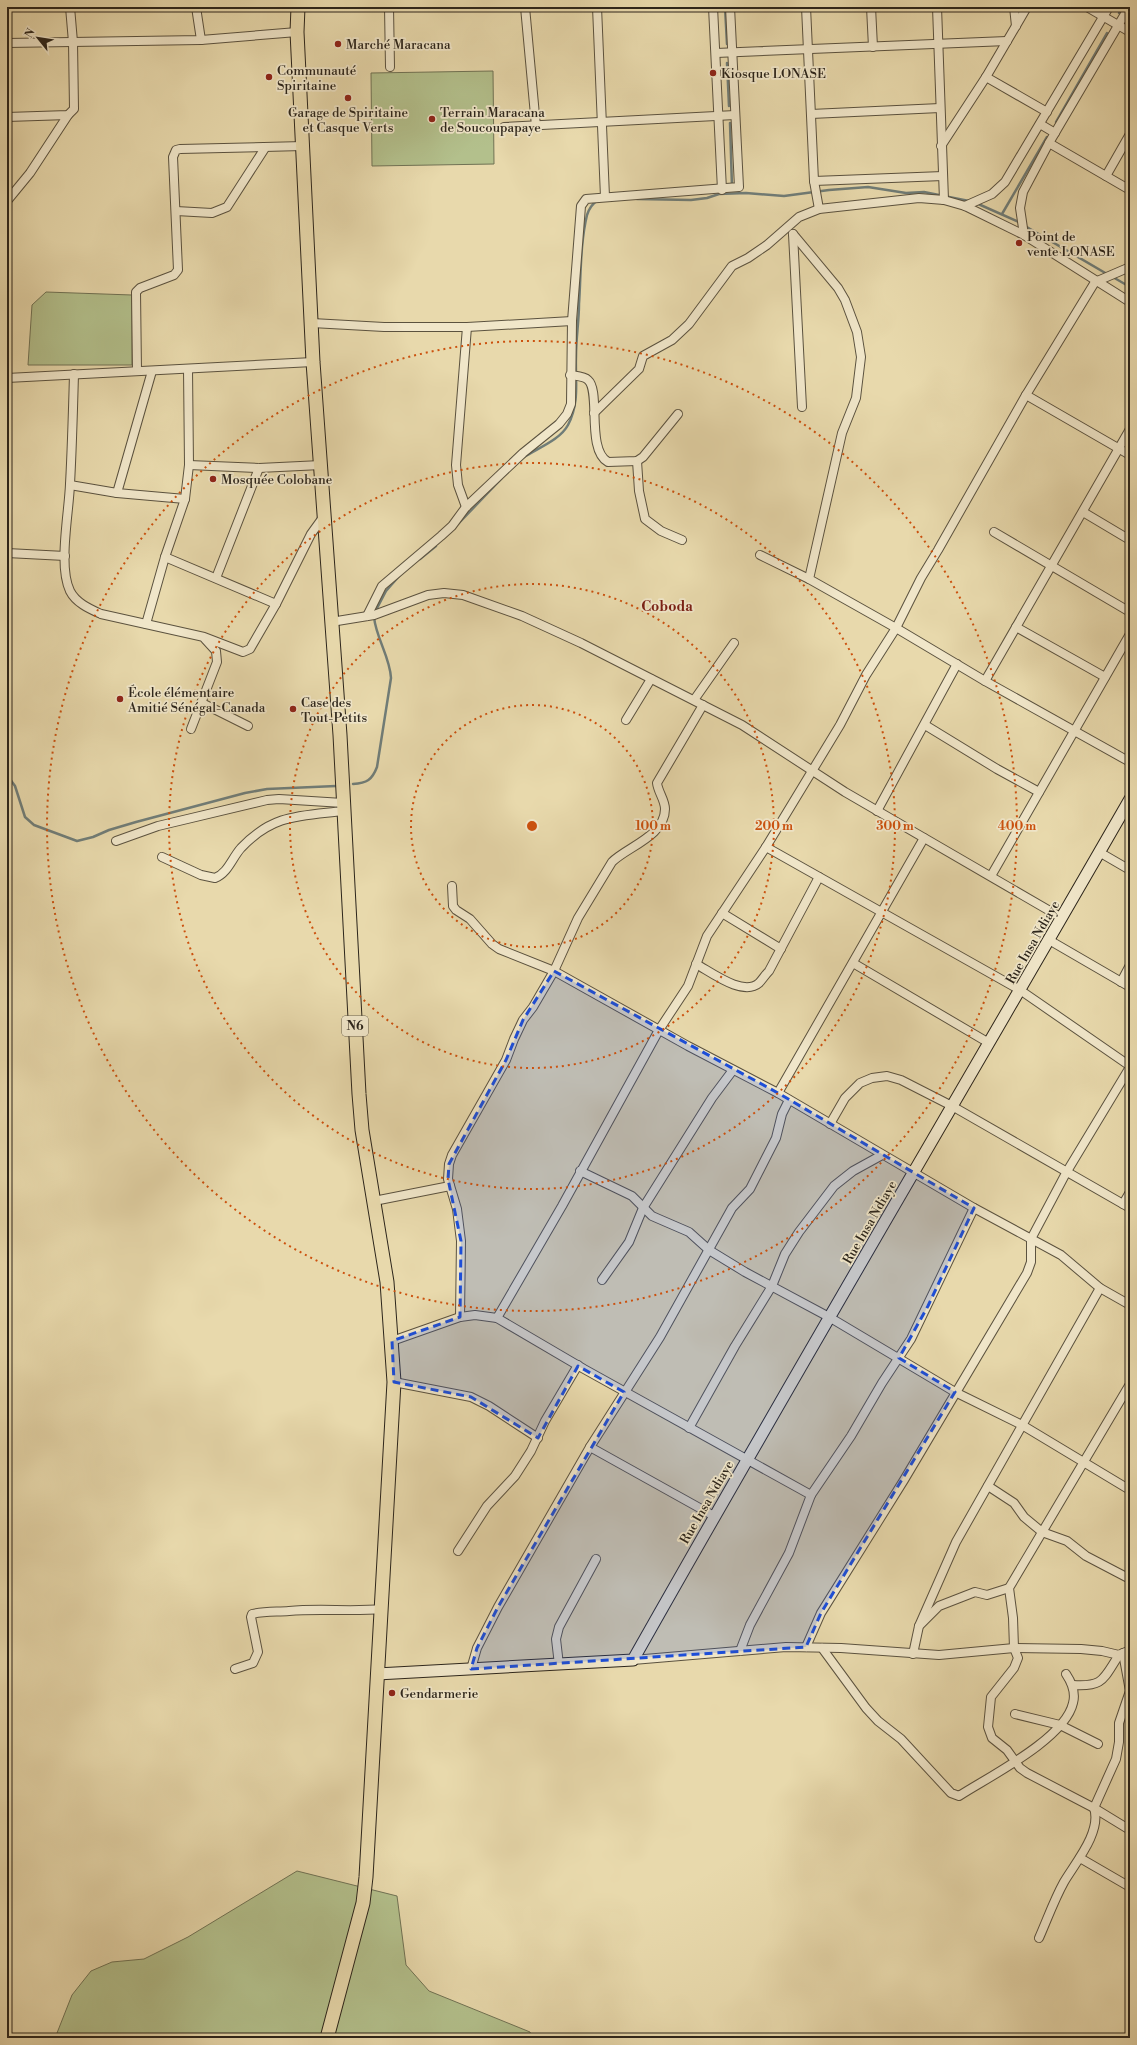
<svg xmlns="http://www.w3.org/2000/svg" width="1137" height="2045" viewBox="0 0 1137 2045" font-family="'Libre Bodoni',serif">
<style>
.green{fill:#b3c08c;stroke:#707254}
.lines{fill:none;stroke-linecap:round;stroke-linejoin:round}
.stream{stroke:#707d78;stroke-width:2.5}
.street-casing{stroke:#5b523f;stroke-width:10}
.secondary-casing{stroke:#2c251b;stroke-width:13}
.primary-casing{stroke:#2c251b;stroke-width:15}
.street{stroke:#f0e6c9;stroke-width:8}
.secondary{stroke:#f0e6c9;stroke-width:11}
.primary{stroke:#e8d9ac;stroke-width:13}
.marked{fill:#1d4ed8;fill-opacity:0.2;stroke:#1d4ed8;stroke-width:3;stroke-dasharray:8 5;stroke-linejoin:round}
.ring{fill:none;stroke:#cc510e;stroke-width:2;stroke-dasharray:2 4}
.poi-dot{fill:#8f2418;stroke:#f0e6c9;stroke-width:1.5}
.labels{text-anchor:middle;stroke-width:3.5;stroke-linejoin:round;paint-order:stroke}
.shield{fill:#f0e6c9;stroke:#675f4f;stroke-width:1}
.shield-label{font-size:12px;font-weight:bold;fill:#2c251b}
.poi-label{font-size:13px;fill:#2c251b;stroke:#f0e6c9;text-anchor:start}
.street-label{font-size:13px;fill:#2c251b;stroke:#f0e6c9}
.neighbourhood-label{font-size:14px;font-weight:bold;fill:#7a1f14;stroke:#f0e6c9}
.centre{fill:#cc510e;stroke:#f0e6c9;stroke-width:2}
.ring-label{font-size:12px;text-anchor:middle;font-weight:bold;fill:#cc510e;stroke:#f0e6c9;stroke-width:3.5;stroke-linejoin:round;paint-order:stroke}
</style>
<rect width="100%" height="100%" fill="#e8d9ac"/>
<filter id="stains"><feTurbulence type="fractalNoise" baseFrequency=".005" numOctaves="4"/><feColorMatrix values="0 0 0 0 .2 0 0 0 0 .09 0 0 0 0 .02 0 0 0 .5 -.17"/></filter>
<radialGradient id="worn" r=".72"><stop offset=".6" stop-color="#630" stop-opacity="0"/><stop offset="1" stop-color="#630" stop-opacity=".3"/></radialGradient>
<g class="green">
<polygon points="493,71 494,164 372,166 371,73"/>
<polygon points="46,292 132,295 132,365 28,365 32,305"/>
<polygon points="297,1871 397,1896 406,1965 429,1991 530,2032 532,2038 57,2038 57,2033 72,1995 91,1971 112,1962 144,1959 188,1937"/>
</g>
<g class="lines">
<g class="stream">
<polyline points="725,7 727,44"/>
<polyline points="1119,13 1123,7"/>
<polyline points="727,63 729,106"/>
<polyline points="1056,122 1107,33"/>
<polyline points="730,123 732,187"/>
<polyline points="637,199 691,200 707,198 719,194 746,193 784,196 829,190 868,187 906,193 924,192 969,201"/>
<polyline points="976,203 1021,223"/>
<polyline points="1002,214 1047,137"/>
<polyline points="1025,226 1107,274"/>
<polyline points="1111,276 1130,287"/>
<path d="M524,457C538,448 560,440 568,425C580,402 575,380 576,356C576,338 579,321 579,304C581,275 580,244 587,215C589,209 592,204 597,201"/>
<polyline points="458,524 501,479"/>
<polyline points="420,559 436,546"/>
<polyline points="375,612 386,591 400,575"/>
<polyline points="7,775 15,786 25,817 34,825 77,841 93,837 109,830 136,822 245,793 267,789 336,786"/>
<path d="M353,784C367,783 372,780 377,767L391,678C390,657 376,638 374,617"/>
</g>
<defs>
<g id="street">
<polyline points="196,7 201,40"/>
<polyline points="389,7 390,67"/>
<polyline points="525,7 536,126"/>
<polyline points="597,7 605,197"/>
<polyline points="713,7 722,190"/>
<polyline points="806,7 814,181 819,209"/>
<polyline points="871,7 873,47"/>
<polyline points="937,7 944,200"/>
<polyline points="1014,7 1016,26"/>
<polyline points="1087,7 1130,32"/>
<polyline points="7,43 201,40 297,32"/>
<polyline points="716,53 1007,41"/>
<polyline points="986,77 1047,112"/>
<polyline points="811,114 940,108"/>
<polyline points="7,117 68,115 74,109 73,42 70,7"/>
<polyline points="1040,124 1055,133"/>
<polyline points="504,127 735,115"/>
<polyline points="1049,143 1130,190"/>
<polyline points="941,146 986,77 1027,7"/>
<polyline points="1106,176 1130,134"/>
<polyline points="814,181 943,176"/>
<polyline points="7,201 30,173 68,115"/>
<polyline points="965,206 992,194 1005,182 1109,7"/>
<polyline points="176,211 212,213 227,207 265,148"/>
<polyline points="793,234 838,288 845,300 857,332 861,357 856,398 842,433 809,579 896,628 985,681 1130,762"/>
<polyline points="793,234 802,407"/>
<polyline points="1024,235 1020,208 1023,192 1049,143 1129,7"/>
<polyline points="312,323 384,327 467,327 572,321"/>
<polyline points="137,371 136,292 140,288 174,275 178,270 173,157 176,150 180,149 303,146"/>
<path d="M74,374C73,411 72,448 70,484C69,513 58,566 70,591C76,603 90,609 101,614L204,637L243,652L250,649L276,604L311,534L324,516"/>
<path d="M570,375C576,376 584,376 588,380C601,391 586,450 608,462L637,461L643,457L678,414"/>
<polyline points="7,378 313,362"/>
<polyline points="1026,395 1130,455"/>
<polyline points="594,413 639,369 643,356 672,340 689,324 732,266 748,258 767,245 799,217 819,209 919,198 944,200 965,206 1024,235 1130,302"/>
<polyline points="637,461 639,491 645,519 661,531 682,540"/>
<polyline points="189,465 259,468 321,465"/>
<polyline points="70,485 117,493 185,499"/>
<polyline points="117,493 152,371"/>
<polyline points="466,507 458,485 456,465 467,327"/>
<polyline points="1083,512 1130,540"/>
<polyline points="994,532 1130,612"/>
<polyline points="7,553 65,556"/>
<polyline points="760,555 809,579"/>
<polyline points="165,557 276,604"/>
<polyline points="216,578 259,468"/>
<polyline points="367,616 382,586 441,536 452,526 466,507 523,453 559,424 567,414 571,404 572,321 581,206 586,199 739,187 730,7"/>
<polyline points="331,622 374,615 428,595 444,593 463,595 522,616 581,643 742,725 845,792 1062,918"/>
<polyline points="146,624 165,557 185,499 189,465 188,369"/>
<polyline points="1016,627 1105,677"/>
<polyline points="985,681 1130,429"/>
<polyline points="694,700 734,643"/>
<polyline points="202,703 248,726"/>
<polyline points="626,720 651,679"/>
<polyline points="925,725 997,769 1039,792"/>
<polyline points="191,729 217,662 216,651 205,639"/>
<polyline points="877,811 957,664"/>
<polyline points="116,841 158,826 267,800 279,799 343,803"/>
<polyline points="766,847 1020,990 1130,1066"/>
<polyline points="1099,852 1130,870"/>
<path d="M162,857L201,875L215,878C228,873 232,858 241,848C273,814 300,816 343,811"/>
<polyline points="991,876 1130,634"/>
<polyline points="452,886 453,906 456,910 470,919 492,944 499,949 554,971 688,1046 778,1093 974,1208 1061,1255 1100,1288 1130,1305"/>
<polyline points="722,913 781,949"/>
<polyline points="1049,940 1130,987"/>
<polyline points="853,963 989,1043"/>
<path d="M696,964C711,972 743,997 759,983C762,980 765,975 769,971L819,877"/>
<polyline points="1121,982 1130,965"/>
<polyline points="778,1093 924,838"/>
<polyline points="830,1124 845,1098 860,1083 872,1078 887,1076 901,1080 952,1106 1130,1208"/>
<polyline points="580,1171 632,1196 652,1216 689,1232 709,1250 745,1272 829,1317 955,1392 1022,1425 1130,1490"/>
<polyline points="374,1201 450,1186"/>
<polyline points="1123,1204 1130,1192"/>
<polyline points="602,1280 629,1242 643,1208 712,1098 733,1070"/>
<path d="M460,1317L461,1241L457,1209L448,1179L449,1164L452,1155L506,1060L514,1039L523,1020L533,1007L554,971L578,918L612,862C627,847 665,836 665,809C665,800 658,792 657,783L703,705"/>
<polyline points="497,1318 562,1206 659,1030 688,986 707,936 766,847 840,725 866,675 896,628 921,578 938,550 1026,395 1095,282 1130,267"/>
<polyline points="392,1341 460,1317 475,1315 497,1318 584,1369 811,1495 789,1553 750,1625 740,1651"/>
<polyline points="394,1382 471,1397 489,1406 538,1438"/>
<polyline points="1130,1384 1009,1588 1013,1618 1014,1648 1018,1658 1014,1668 991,1697 988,1727 992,1738 1007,1750 1020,1768 1027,1773 1094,1808 1130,1830"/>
<polyline points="689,1428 735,1346 772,1286 785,1254 799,1232 834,1186 853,1171 882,1155"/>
<polyline points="590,1447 714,1516"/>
<polyline points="988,1486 1014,1503 1024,1517 1042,1532 1067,1541 1086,1556 1130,1579"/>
<polyline points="811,1495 851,1436 882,1383 911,1339 974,1208"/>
<polyline points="458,1551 487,1506 515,1476 531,1451 545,1421 578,1365"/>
<polyline points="919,1626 956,1542 1100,1288"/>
<polyline points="806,1647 821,1613 904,1480 1027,1273 1031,1262 1031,1239 1066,1173 1130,1067"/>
<path d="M822,1648L866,1708L878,1721L901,1739L951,1793L959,1796C988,1777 1065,1739 1073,1703C1076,1692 1072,1683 1066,1674"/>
<polyline points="913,1654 919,1626 939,1606 975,1592 987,1595 1009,1588"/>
<polyline points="633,1660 786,1647 841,1648 939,1655 1014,1648 1081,1649 1102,1651 1119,1655 1130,1650"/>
<polyline points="559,1665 556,1639 559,1627 596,1559"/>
<path d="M235,1669L253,1663L258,1652L251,1617L252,1614C265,1611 276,1612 289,1611C320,1608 351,1612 382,1609"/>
<polyline points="471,1669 477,1648 498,1607 590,1447 660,1337 732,1208 750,1189 776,1138 782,1114 789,1100"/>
<path d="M1073,1685C1104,1687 1103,1679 1119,1655"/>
<polyline points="1015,1714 1060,1725 1098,1744"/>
<polyline points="1080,1858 1130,1887"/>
<path d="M1039,1938C1047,1920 1054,1900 1064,1882C1075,1863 1102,1832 1094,1808L1116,1759L1119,1742V1723L1130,1691L1123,1653"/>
</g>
<path id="secondary" d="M377,1674L633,1660C796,1371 965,1086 1130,799"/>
<polyline id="primary" points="298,7 297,32 313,362 340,735 359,1094 362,1130 387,1282 394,1382 366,1877 363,1903 327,2038"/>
</defs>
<use href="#street" class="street-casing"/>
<use href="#secondary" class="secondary-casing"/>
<use href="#primary" class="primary-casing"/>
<use href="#street" class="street"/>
<use href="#secondary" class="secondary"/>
<use href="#primary" class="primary"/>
</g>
<path class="marked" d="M554,971L778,1093L974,1208L928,1306L899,1358L955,1392L821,1613L806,1647L471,1669L477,1648L498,1607L624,1392L578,1366L538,1438L471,1397L394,1382L392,1341L460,1317L461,1241L448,1179L449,1164L506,1060L523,1020Z"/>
<g class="ring">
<circle cx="532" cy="826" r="121"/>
<circle cx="532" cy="826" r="242"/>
<circle cx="532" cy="826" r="363"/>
<circle cx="532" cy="826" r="485"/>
</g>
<g class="poi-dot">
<circle cx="338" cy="44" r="4"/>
<circle cx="713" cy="73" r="4"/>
<circle cx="269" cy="77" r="4"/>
<circle cx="348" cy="98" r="4"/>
<circle cx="432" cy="119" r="4"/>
<circle cx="1019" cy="243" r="4"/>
<circle cx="213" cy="479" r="4"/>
<circle cx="120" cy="699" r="4"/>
<circle cx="293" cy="709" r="4"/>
<circle cx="392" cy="1693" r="4"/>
</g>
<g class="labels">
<rect class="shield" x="342" y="1016" width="26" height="20" rx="3"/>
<g class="shield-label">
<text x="355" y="1030">N6</text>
</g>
<g class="poi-label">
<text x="346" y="49">Marché Maracana</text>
<text x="277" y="75">Communauté<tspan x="277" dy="15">Spiritaine</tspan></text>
<text x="721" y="78">Kiosque LONASE</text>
<text x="348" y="117" text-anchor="middle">Garage de Spiritaine<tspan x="348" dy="15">et Casque Verts</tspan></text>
<text x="440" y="117">Terrain Maracana<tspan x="440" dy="15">de Soucoupapaye</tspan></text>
<text x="1027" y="241">Point de<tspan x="1027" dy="15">vente LONASE</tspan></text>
<text x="221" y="484">Mosquée Colobane</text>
<text x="128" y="697">École élémentaire<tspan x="128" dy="15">Amitié Sénégal-Canada</tspan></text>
<text x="301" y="707">Case des<tspan x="301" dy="15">Tout-Petits</tspan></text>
<text x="400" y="1698">Gendarmerie</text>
</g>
<g class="street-label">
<text transform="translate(1032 942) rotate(-60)" y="5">Rue Insa Ndiaye</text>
<text transform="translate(869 1222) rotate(-60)" y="5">Rue Insa Ndiaye</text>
<text transform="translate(706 1502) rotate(-60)" y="5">Rue Insa Ndiaye</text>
</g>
<g class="neighbourhood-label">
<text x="667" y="611">Coboda</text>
</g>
</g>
<circle cx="532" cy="826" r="6" class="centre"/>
<g class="ring-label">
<text x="653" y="830">100 m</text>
<text x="774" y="830">200 m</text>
<text x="895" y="830">300 m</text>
<text x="1017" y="830">400 m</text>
</g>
<rect width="1137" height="2045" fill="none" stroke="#e8d9ac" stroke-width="24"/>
<rect x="8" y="8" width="1121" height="2029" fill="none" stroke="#2c251b" stroke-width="2"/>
<rect x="12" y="12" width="1113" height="2021" fill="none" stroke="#2c251b"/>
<g transform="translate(38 38) rotate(300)" stroke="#f0e6c9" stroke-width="3" paint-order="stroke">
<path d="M0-3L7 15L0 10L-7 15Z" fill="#2c251b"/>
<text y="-6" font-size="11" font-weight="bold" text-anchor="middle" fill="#2c251b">N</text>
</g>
<rect width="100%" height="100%" filter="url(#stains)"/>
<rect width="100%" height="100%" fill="url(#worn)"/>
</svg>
